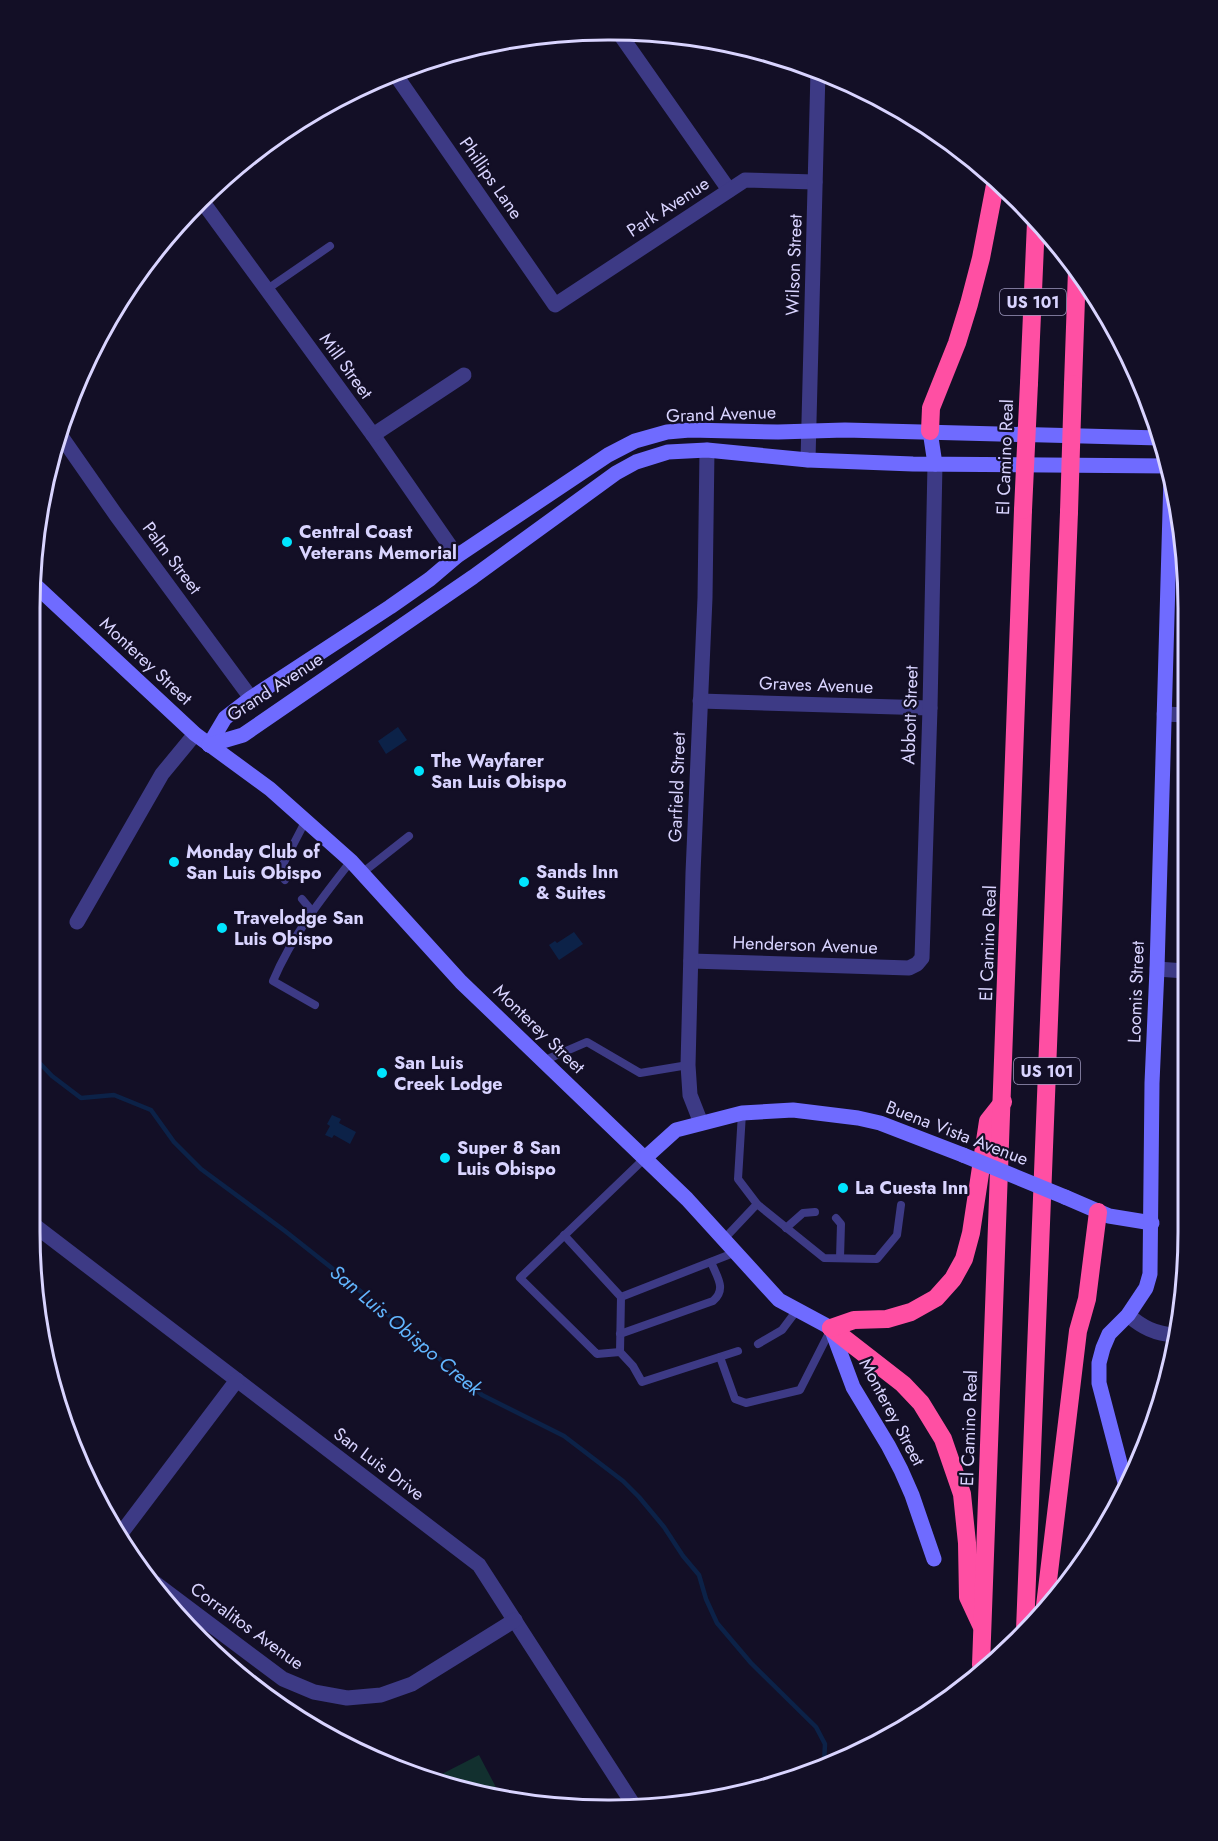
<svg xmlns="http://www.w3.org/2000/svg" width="1218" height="1841" viewBox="0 0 1218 1841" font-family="Jost,sans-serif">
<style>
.green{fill:#12302f}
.water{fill:#0c2248}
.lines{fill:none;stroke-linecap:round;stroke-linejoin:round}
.stream{stroke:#0c2248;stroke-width:4.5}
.lane{stroke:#3d3a85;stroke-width:8}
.street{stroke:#3d3a85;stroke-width:15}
.secondary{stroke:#6f6bff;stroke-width:15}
.highway{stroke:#ff4fa3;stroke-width:18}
.secondary-bridge{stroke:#6f6bff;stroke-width:15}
.highway-bridge{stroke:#ff4fa3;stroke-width:18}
.poi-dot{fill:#00e5ff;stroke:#130f26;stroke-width:2}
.labels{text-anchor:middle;stroke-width:4.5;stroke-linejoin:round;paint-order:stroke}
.shield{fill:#130f26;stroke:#9e99be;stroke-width:1.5}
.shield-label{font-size:16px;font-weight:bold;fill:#d9d4ff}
.street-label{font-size:18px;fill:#d9d4ff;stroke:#130f26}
.poi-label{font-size:18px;font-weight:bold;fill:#d9d4ff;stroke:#130f26;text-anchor:start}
.water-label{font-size:20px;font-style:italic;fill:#62b6ff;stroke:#130f26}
.rim{fill:none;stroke:#d9d4ff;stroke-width:3}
</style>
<rect width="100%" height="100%" fill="#130f26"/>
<polygon class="green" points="479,1755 499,1793 434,1778"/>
<g class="water">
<polygon points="398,727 407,740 386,754 378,741"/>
<polygon points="574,932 583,944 559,960 549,945 555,941 557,943"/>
<polygon points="332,1115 341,1119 339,1123 356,1132 350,1144 334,1135 332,1138 325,1135 330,1126 327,1124"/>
</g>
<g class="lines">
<polyline class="stream" points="31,1054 52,1076 81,1098 114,1095 151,1110 174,1142 201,1169 285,1231 352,1284 482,1395 564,1436 623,1481 639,1497 664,1527 683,1556 699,1575 706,1599 717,1623 751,1663 816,1727 825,1744 824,1764"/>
<g class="lane">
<polyline points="266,290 330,246"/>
<polyline points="362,873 409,836"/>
<polyline points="285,880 279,872 306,820"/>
<polyline points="302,899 312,911"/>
<path d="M315,1005L273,981C292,936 321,899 351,861"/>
<polyline points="543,1061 587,1042 640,1073 688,1065"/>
<polyline points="757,1204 824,1258 877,1259 897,1235 901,1205"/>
<polyline points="836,1218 841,1224 840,1258"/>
<polyline points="786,1228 803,1213 815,1212"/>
<polyline points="564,1235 621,1297 736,1252"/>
<polyline points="724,1239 757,1204 738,1179 742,1113"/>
<polyline points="621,1297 620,1352 633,1366 642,1382 738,1351"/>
<path d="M620,1334L713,1301C727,1289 717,1277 711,1262"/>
<polyline points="758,1344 782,1330 797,1310"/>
<polyline points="620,1352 597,1354 520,1278 645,1158"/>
<polyline points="720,1357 735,1399 746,1403 800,1390 831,1329"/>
</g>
<g class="street">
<polyline points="619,33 729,190"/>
<polyline points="395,74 555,305 745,180 815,182"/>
<polyline points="202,201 373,435 457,556"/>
<polyline points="373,435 464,375"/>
<polyline points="63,439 116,515 251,698"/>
<polyline points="808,460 818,71"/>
<polyline points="700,701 930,708"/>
<polyline points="1164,714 1186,715"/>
<polyline points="77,922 162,774 195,734"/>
<polyline points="691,961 909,968 917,964 922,958 930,708 935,464"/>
<polyline points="1157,969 1185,971"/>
<polyline points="701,1123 690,1095 688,1065 693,873 705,598 707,450"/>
<polyline points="30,1222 479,1565 633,1804"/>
<path d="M1128,1315C1142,1327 1155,1334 1175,1335"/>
<polyline points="119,1536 237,1380"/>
<polyline points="155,1583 283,1679 314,1692 347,1698 381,1695 412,1684 515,1620"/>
</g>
<g class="secondary">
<polyline points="930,431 935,464"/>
<polyline points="35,585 195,734 270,789 351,861 461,982 687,1199 779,1300 831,1328 853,1387 888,1445 901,1470 912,1495 934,1559"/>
<polyline points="209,745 225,718 251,698 390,607 430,579 457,556 608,455 635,441 667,432 690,430 778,432 845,430 1160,438"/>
<polyline points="209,745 243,735 473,577 616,473 636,462 668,452 707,450 808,460 913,464 1169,466"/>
<polyline points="645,1158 676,1130 742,1113 793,1110 858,1118 880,1123 963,1155"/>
<polyline points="1065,1197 1109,1216 1152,1223"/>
<polyline points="1127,1490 1099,1383 1099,1363 1103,1348 1109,1334 1128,1315 1146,1288 1150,1274 1152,1083 1157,969 1171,476"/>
</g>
<g class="highway">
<polyline points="1029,383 1036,222"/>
<polyline points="1073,384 1077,270"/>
<polyline points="930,431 931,408 957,343 969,304 981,258 996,180"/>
<polyline points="831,1328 903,1384 921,1403 943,1439 962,1494 967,1543 968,1597 981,1625"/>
<polyline points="831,1328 854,1320 887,1319 911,1312 936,1298 953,1279 964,1259 971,1233 988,1121 1003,1102"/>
<polyline points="1044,1614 1078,1331 1087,1299 1098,1212"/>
<polyline points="1025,1630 1069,512"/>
<polyline points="981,1665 1023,510"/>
</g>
<polyline class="secondary-bridge" points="963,1155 1065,1197"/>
<g class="highway-bridge">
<polyline points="1023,510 1029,383"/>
<polyline points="1069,512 1073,384"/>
</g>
</g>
<g class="poi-dot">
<circle cx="287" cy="542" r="6"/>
<circle cx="419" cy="771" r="6"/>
<circle cx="174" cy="862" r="6"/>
<circle cx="524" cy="882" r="6"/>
<circle cx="222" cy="928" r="6"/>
<circle cx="382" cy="1073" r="6"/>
<circle cx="445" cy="1158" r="6"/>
<circle cx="843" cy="1188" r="6"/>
</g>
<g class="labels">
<g class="shield">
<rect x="1000" y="289" width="66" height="26" rx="4.5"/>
<rect x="1014" y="1058" width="66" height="26" rx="4.5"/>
</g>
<g class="shield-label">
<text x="1033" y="308">US 101</text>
<text x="1047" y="1077">US 101</text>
</g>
<g class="street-label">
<text transform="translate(491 178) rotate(55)" y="6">Phillips Lane</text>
<text transform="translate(668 207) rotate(-33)" y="6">Park Avenue</text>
<text transform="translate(794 265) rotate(-88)" y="6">Wilson Street</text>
<text transform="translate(346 366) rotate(54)" y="6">Mill Street</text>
<text transform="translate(721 414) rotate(-2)" y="6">Grand Avenue</text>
<text transform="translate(1005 457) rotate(-88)" y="6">El Camino Real</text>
<text transform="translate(172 558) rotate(53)" y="6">Palm Street</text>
<text transform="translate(146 661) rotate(43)" y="6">Monterey Street</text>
<text transform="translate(816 685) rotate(2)" y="6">Graves Avenue</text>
<text transform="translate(275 687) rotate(-33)" y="6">Grand Avenue</text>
<text transform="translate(910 715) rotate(-88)" y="6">Abbott Street</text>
<text transform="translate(677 787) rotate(-88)" y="6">Garfield Street</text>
<text transform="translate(988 943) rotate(-88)" y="6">El Camino Real</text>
<text transform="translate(805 945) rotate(2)" y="6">Henderson Avenue</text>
<text transform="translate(1136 992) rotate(-88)" y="6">Loomis Street</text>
<text transform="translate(539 1029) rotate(44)" y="6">Monterey Street</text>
<text transform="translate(957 1133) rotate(21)" y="6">Buena Vista Avenue</text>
<text transform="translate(892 1412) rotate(62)" y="6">Monterey Street</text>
<text transform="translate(969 1428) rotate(-88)" y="6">El Camino Real</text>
<text transform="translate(379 1464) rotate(37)" y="6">San Luis Drive</text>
<text transform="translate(247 1626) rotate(36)" y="6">Corralitos Avenue</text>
</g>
<g class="poi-label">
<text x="299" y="538">Central Coast<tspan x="299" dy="21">Veterans Memorial</tspan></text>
<text x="431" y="767">The Wayfarer<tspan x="431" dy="21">San Luis Obispo</tspan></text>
<text x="186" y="858">Monday Club of<tspan x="186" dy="21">San Luis Obispo</tspan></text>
<text x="536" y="878">Sands Inn<tspan x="536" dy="21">&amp; Suites</tspan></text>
<text x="234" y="924">Travelodge San<tspan x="234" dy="21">Luis Obispo</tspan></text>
<text x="394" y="1069">San Luis<tspan x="394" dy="21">Creek Lodge</tspan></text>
<text x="457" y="1154">Super 8 San<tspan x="457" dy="21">Luis Obispo</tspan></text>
<text x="855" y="1194">La Cuesta Inn</text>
</g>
<g class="water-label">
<text transform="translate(406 1330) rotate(40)" y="7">San Luis Obispo Creek</text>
</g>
</g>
<path d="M0 0H1218V1841H0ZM608 40H610A568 568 0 0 1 1178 608V1232A568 568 0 0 1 610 1800H608A568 568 0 0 1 40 1232V608A568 568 0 0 1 608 40Z" fill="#130f26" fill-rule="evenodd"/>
<path class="rim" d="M608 40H610A568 568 0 0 1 1178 608V1232A568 568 0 0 1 610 1800H608A568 568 0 0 1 40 1232V608A568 568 0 0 1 608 40Z"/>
</svg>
